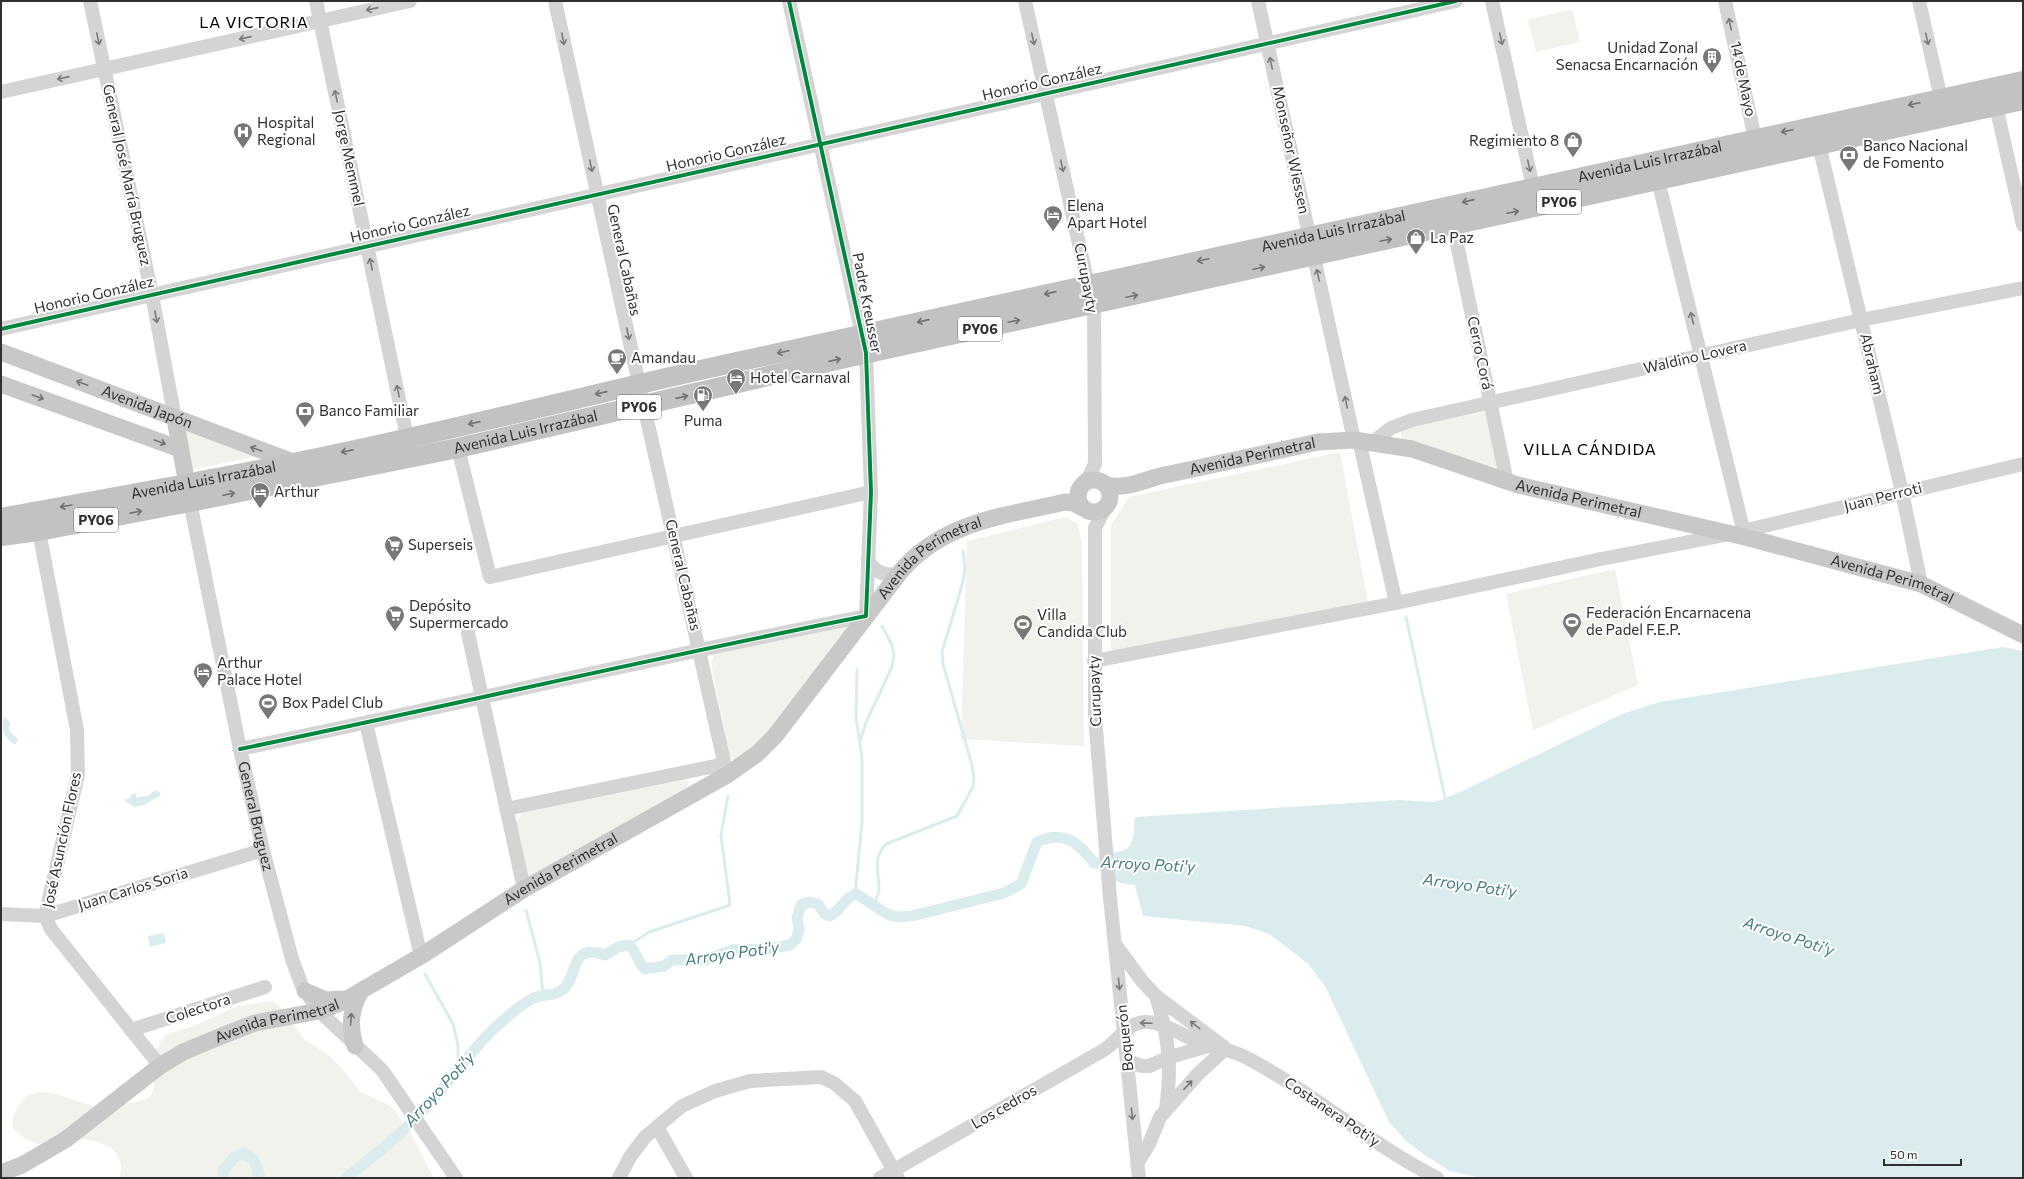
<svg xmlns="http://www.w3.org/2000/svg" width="2024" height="1179" viewBox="0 0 2024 1179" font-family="Commissioner,sans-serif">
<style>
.green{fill:#f1f2ec}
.water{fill:#dbecee}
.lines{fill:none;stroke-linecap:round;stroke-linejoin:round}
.stream{stroke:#dbecee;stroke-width:3}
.canal{stroke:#dbecee;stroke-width:11}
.minor{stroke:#d4d4d4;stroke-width:14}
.major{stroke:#c8c8c8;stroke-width:17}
.highway{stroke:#c2c2c2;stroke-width:20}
.cycleway-casing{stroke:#fff;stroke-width:6}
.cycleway{stroke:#00873e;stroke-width:4}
.oneway{stroke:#7a7a7a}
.oneway2{stroke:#727272}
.oneway3{stroke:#747474}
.labels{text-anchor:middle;stroke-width:4;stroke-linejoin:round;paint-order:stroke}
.shield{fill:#fff;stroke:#6e6e6e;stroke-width:1}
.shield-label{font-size:14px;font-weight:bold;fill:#303030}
.poi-label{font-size:15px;fill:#303030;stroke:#fff;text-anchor:start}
.street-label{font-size:15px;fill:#303030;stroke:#fff}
.neighbourhood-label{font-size:16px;letter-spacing:1px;fill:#000;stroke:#fff}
.water-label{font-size:16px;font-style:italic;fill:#437d83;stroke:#fff}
</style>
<rect width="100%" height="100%" fill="#fff"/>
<g class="green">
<polygon points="1572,9 1580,42 1536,52 1528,20"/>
<polygon points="1479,413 1486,413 1497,469 1495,471 1403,440 1401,437 1401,429 1405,427"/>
<polygon points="182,420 278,452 191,470"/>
<polygon points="1340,452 1369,608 1111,655 1111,525 1129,497"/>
<polygon points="1066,517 1077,523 1082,543 1084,746 961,739 967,541"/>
<polygon points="1615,569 1638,685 1533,730 1506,594"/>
<polygon points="846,627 846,630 767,737 735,760 729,756 711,662 714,654"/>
<polygon points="683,780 689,782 686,788 530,876 527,876 515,823 523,813"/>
<path d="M271,1001L279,1005L305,1040L329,1055L345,1072L360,1092L387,1104L394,1109L411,1134L434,1178H120C120,1174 121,1170 121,1166C120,1145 92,1137 75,1140C66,1141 56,1146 48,1145C33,1144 22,1139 13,1128C12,1118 14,1114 19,1105C36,1077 73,1103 95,1106C106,1107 144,1104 151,1095C156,1090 154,1064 156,1054C157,1047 162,1041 165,1035L196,1025L237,1006Z"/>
</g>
<g class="water">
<path d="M2003,647L2023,651V1178H1481L1450,1171L1426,1156L1406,1141L1389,1122L1325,986L1308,964L1289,949L1269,934L1245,926L1143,916L1135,885C1117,884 1105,878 1094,863L1100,855C1134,850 1132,849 1135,817L1398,800L1435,802L1458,793L1622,714L1660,702Z"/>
<path d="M4,717L10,722L9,731L18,739L16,744H13C3,735 1,731 4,717Z"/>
<polygon points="156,790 160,792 160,796 144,805 134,807 124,800 130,798 130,795 137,793 136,797 147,796"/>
<polygon points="164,933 166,943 150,947 148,936"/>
</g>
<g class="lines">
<g class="stream">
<polyline points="1406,617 1445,798"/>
<polyline points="860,741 867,720 892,667 894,655 892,645 882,626"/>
<polyline points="855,894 862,822 862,758 856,717 857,670"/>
<path d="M874,904C876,899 879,894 879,889C879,872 872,858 886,844L957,816L973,787L974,778L972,765L943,664L942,652L963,582L965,567L963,551"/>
<polyline points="526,910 540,963 543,995"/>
<polyline points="629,945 649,932 730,905 721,835 728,796"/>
<polyline points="425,974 453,1024 458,1046 458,1070"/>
</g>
<g class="canal">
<polyline points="223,1178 223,1171 234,1157 244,1153 254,1160 260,1178"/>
<path d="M346,1178C375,1155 406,1131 430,1103C453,1078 472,1048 498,1025C508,1016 522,1003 534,998C542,994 554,996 561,991C580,977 568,942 605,955L618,947L629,945C637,951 637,962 645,969L664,966L672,960H705L733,950L767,949L790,945L797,938L799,930L797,917L801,905L809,902L818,904L824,913L829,916C840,912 842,900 855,894C869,899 880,913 893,916C901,918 909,916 916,915L1004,893L1021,884L1037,842C1063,830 1079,842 1094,863L1107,864"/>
</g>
<g class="minor">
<polyline points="90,1 152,295 175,419"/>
<polyline points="316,1 409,447"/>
<polyline points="555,1 639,384 727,775"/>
<polyline points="1025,1 1088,284 1094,304 1095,464 1090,475 1083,483"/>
<polyline points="1258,1 1354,440"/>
<polyline points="1492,1 1535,196"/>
<polyline points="1725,1 1757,148"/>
<polyline points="1919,1 1943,108"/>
<polyline points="1,92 410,1"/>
<polyline points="1996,106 2023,225"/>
<polyline points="1819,145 1902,492 1921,584"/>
<polyline points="1658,180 1745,537"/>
<polyline points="1453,225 1507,482"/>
<polyline points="1,329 1456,1"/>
<polyline points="1359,440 1396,603 1596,560 1730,534"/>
<polyline points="1373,442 1391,428 1412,420 1861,320 2023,288"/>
<polyline points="458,448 490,577 871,492"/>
<path id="s1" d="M190,502L240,749L263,850L292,959L302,986L319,1011L382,1070L456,1178"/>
<polyline points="1105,508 1095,528 1095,717 1110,898 1139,1178"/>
<polyline points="39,531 77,730 78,775 45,916 51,929 160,1066"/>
<polyline points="1743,531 2023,464"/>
<path d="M868,560C875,573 886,577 900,573"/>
<polyline points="468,633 524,889"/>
<polyline points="1094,661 1396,603"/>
<polyline points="366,723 421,956"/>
<path d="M240,749C449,706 657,657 866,616L871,492L866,353L789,1"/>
<polyline points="506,809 725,764"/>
<polyline points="1,914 45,916 263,850"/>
<polyline points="1117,947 1142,981 1156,996 1224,1047"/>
<path d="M1156,996C1169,1038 1172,1066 1166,1109"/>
<polyline points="131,1030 265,987"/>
<polyline points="1127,1061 1142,1066 1149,1066 1170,1057 1208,1046"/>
<polyline points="657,1127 686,1178"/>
<polyline points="1137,1164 1149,1144 1160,1117 1198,1074 1225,1049"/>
<polyline points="619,1178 630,1157 645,1137 682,1106 715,1091 750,1081 821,1077 834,1083 855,1101 898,1178"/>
<path d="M880,1178L1104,1050C1116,1042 1126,1026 1139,1023C1157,1018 1180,1034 1196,1041C1213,1048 1231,1049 1247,1058C1314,1093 1370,1144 1437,1178"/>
</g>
<g class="major">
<path id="s2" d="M1,352L293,462"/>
<polyline points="1,384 180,449"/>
<polyline points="175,419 189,495"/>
<circle cx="1094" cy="496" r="16"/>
<path id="s3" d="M1107,485C1124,490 1144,480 1160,476C1213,465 1266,453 1318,442L1354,440L1412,449L1518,485L1745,537L1921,584L2023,635"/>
<polyline points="305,991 326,1000 342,999"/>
<path d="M355,1046C349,1027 350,1010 360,993"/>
<path id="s4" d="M1,1173L22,1165L65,1140L160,1066L183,1052L224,1035L255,1023L319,1011L340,1003L421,956L524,889L727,775L757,754L775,736L901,571C944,521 1005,516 1065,502L1074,503L1083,508"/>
</g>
<g class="highway">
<path id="s5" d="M1,518C137,493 274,469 409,438C514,415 618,388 723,365C1156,271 1589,174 2023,81"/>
<path id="s6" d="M1,536L39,531L190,502L458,448L841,359L2023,100"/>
</g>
<defs>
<g id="cycleway">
<polyline points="1,329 1456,1"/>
<path d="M240,749C449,706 657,657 866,616L871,492L866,353L789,1"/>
</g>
</defs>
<use href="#cycleway" class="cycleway-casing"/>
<use href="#cycleway" class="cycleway"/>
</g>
<defs><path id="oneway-shaft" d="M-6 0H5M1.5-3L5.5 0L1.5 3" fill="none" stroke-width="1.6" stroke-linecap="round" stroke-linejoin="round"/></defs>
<g class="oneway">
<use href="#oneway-shaft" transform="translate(372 9) rotate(167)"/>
<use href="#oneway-shaft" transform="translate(1730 24) rotate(-102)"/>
<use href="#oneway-shaft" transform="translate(245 38) rotate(167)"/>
<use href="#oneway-shaft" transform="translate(98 39) rotate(78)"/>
<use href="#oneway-shaft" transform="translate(563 39) rotate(78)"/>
<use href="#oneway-shaft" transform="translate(1033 39) rotate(77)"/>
<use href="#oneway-shaft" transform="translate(1501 39) rotate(77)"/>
<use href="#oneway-shaft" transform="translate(1927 39) rotate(77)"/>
<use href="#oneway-shaft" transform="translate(1271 63) rotate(-102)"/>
<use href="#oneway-shaft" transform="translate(63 78) rotate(167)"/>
<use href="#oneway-shaft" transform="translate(336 96) rotate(-102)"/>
<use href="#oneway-shaft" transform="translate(591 166) rotate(78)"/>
<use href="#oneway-shaft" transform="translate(1062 166) rotate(77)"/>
<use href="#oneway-shaft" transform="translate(1529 166) rotate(77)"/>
<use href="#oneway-shaft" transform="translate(371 264) rotate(-102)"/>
<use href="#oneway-shaft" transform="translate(1318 275) rotate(-102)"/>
<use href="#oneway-shaft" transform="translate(156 317) rotate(79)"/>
<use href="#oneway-shaft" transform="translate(1692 318) rotate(-104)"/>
<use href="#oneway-shaft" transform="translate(628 334) rotate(78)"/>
<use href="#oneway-shaft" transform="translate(398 391) rotate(-102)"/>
<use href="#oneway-shaft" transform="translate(1346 402) rotate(-102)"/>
<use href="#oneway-shaft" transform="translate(1119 984) rotate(85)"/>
<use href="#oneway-shaft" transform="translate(1146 1023) rotate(-178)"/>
<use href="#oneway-shaft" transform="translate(1195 1025) rotate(-142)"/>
<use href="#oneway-shaft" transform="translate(1188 1085) rotate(-47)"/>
<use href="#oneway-shaft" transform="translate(1132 1114) rotate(84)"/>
</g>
<g class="oneway2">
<use href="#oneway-shaft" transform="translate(1914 104) rotate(168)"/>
<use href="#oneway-shaft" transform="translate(1787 131) rotate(168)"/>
<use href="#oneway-shaft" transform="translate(1468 201) rotate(167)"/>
<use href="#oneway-shaft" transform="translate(1513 212) rotate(-12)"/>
<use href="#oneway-shaft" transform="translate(1386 240) rotate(-12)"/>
<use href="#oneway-shaft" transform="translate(1203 260) rotate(168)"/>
<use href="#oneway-shaft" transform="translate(1259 268) rotate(-12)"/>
<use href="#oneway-shaft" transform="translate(1050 293) rotate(167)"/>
<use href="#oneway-shaft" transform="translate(1132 296) rotate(-12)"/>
<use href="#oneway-shaft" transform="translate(923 321) rotate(167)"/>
<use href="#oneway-shaft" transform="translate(1014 321) rotate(-12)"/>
<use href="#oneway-shaft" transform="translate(783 352) rotate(168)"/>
<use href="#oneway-shaft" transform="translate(835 360) rotate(-13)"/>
<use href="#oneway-shaft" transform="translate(601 393) rotate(167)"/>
<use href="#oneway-shaft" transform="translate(682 397) rotate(-13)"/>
<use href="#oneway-shaft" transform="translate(474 423) rotate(167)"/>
<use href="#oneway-shaft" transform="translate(347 451) rotate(169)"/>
<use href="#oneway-shaft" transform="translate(229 494) rotate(-12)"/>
<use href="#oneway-shaft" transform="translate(66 506) rotate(170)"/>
<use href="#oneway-shaft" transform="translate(136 512) rotate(-11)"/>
</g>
<g class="oneway3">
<use href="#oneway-shaft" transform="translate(82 383) rotate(-159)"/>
<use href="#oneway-shaft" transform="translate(38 397) rotate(20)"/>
<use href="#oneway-shaft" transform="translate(160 442) rotate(20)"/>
<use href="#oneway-shaft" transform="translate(256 449) rotate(-160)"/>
<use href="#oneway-shaft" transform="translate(351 1019) rotate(-86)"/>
</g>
<defs>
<symbol id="building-pin" viewBox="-11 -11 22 30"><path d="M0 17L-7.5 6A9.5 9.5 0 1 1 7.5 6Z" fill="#787878" stroke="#fff"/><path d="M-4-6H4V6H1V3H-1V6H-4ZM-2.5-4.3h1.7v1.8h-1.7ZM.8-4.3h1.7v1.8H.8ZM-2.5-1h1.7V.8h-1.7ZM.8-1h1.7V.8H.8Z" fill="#fff"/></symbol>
<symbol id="hospital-pin" viewBox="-11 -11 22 30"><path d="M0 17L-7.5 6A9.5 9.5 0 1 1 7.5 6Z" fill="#787878" stroke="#fff"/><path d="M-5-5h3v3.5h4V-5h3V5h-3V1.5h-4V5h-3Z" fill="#fff"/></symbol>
<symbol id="shop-pin" viewBox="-11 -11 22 30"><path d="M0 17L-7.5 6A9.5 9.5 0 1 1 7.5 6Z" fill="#787878" stroke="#fff"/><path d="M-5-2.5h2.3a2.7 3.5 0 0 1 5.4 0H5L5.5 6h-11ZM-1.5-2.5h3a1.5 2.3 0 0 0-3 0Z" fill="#fff"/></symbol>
<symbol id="bank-pin" viewBox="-11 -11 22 30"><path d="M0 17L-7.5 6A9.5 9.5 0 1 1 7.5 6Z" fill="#787878" stroke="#fff"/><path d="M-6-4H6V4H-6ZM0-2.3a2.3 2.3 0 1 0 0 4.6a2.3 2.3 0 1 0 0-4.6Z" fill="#fff"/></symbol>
<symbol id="hotel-pin" viewBox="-11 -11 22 30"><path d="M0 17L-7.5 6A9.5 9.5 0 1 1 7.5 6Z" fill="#787878" stroke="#fff"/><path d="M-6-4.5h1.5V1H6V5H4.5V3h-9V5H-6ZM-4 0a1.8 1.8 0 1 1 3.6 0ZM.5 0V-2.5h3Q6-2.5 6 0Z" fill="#fff"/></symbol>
<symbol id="cafe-pin" viewBox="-11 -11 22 30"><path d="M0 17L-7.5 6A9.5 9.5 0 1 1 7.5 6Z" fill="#787878" stroke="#fff"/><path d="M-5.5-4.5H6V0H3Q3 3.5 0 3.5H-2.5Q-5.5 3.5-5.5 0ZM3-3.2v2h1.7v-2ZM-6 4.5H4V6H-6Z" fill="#fff"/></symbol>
<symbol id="fuel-pin" viewBox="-11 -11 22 30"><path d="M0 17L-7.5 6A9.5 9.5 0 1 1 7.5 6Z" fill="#787878" stroke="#fff"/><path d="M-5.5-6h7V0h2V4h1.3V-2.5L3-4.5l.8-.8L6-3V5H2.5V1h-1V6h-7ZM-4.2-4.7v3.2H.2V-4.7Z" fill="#fff"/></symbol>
<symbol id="supermarket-pin" viewBox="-11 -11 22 30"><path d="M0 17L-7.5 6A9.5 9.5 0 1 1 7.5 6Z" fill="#787878" stroke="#fff"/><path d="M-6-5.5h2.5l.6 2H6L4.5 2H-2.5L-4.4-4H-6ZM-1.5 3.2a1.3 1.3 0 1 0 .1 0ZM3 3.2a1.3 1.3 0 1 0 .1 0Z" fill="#fff"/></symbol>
<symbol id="stadium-pin" viewBox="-11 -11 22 30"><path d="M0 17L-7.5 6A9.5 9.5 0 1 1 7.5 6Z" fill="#787878" stroke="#fff"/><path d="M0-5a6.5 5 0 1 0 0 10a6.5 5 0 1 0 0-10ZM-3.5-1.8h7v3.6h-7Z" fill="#fff"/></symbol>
</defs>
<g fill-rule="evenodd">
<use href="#building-pin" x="1701" y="46" width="22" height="30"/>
<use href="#hospital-pin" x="232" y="121" width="22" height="30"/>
<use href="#shop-pin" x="1562" y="130" width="22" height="30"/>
<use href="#bank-pin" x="1838" y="144" width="22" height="30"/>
<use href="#hotel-pin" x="1042" y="204" width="22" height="30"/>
<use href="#shop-pin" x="1405" y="227" width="22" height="30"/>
<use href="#cafe-pin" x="606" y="347" width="22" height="30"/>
<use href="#hotel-pin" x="725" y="367" width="22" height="30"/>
<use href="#fuel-pin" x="692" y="384" width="22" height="30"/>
<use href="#bank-pin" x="294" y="400" width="22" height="30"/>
<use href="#hotel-pin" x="249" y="481" width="22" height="30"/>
<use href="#supermarket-pin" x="383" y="534" width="22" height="30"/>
<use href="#supermarket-pin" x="384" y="604" width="22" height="30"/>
<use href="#stadium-pin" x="1561" y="611" width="22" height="30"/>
<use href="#stadium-pin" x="1012" y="613" width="22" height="30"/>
<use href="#hotel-pin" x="192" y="661" width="22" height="30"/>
<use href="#stadium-pin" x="257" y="692" width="22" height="30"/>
</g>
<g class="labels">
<g class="shield">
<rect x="1537" y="190" width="44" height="24" rx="3"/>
<rect x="958" y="317" width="44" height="24" rx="3"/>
<rect x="617" y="395" width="44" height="24" rx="3"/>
<rect x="74" y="508" width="44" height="24" rx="3"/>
</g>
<g class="shield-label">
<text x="1559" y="207">PY06</text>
<text x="980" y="334">PY06</text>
<text x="639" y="412">PY06</text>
<text x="96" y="525">PY06</text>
</g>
<g class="poi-label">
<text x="1698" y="53" text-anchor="end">Unidad Zonal<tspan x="1698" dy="17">Senacsa Encarnación</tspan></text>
<text x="257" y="128">Hospital<tspan x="257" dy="17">Regional</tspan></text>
<text x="1559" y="146" text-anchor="end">Regimiento 8</text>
<text x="1863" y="151">Banco Nacional<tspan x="1863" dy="17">de Fomento</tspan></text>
<text x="1067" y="211">Elena<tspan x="1067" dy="17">Apart Hotel</tspan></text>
<text x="1430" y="243">La Paz</text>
<text x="631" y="363">Amandau</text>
<text x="750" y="383">Hotel Carnaval</text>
<text x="319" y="416">Banco Familiar</text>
<text x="703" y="426" text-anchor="middle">Puma</text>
<text x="274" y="497">Arthur</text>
<text x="408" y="550">Superseis</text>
<text x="409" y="611">Depósito<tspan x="409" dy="17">Supermercado</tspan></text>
<text x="1586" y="618">Federación Encarnacena<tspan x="1586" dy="17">de Padel F.E.P.</tspan></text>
<text x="1037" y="620">Villa<tspan x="1037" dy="17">Candida Club</tspan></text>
<text x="217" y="668">Arthur<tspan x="217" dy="17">Palace Hotel</tspan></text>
<text x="282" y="708">Box Padel Club</text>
</g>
<g class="street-label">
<text transform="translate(1743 79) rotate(78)" y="5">14 de Mayo</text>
<text transform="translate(1042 82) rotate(-13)" y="5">Honorio González</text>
<text transform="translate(1291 150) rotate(78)" y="5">Monseñor Wiessen</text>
<text transform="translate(726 153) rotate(-13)" y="5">Honorio González</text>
<text transform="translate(349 158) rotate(78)" y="5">Jorge Memmel</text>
<text dy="5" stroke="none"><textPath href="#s5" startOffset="1687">Avenida Luis Irrazábal</textPath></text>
<text transform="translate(127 175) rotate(78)" y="5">General José María Bruguez</text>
<text transform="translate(410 224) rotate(-13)" y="5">Honorio González</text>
<text dy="5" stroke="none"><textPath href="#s5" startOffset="1363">Avenida Luis Irrazábal</textPath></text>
<text transform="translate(624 260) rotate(78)" y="5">General Cabañas</text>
<text transform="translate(1086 278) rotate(79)" y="5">Curupayty</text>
<text transform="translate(94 295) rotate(-13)" y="5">Honorio González</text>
<text transform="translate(867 303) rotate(79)" y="5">Padre Kreusser</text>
<text transform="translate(1480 353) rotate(78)" y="5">Cerro Corá</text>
<text transform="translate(1695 357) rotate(-13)" y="5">Waldino Lovera</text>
<text transform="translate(1872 364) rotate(77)" y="5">Abraham</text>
<text dy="5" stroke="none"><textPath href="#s2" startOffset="156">Avenida Japón</textPath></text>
<text dy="5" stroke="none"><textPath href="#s6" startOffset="535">Avenida Luis Irrazábal</textPath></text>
<text dy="5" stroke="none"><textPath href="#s3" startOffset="149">Avenida Perimetral</textPath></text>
<text dy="5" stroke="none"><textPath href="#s5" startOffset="206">Avenida Luis Irrazábal</textPath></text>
<text transform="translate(1883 497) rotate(-14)" y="5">Juan Perroti</text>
<text dy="5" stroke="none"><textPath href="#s3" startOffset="485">Avenida Perimetral</textPath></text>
<text dy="5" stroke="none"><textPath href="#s4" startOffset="1135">Avenida Perimetral</textPath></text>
<text transform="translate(683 575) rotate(77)" y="5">General Cabañas</text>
<text dy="5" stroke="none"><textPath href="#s3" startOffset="809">Avenida Perimetral</textPath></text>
<text transform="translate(1095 691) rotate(-92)" y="5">Curupayty</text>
<text dy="5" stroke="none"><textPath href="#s1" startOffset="321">General Bruguez</textPath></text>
<text transform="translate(62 840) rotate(-78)" y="5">José Asunción Flores</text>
<text dy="5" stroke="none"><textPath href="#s4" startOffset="643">Avenida Perimetral</textPath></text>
<text transform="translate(133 889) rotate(-17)" y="5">Juan Carlos Soria</text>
<text transform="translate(198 1009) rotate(-18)" y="5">Colectora</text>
<text dy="5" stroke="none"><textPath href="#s4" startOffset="319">Avenida Perimetral</textPath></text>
<text transform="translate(1125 1038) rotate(-96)" y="5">Boquerón</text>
<text transform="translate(1004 1107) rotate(-30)" y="5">Los cedros</text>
<text transform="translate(1332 1112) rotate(34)" y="5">Costanera Poti'y</text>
</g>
<g class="neighbourhood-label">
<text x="254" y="28">LA VICTORIA</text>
<text x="1590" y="455">VILLA CÁNDIDA</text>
</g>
<g class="water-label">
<text transform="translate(1148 864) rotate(3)" y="6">Arroyo Poti'y</text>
<text transform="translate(1470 885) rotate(8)" y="6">Arroyo Poti'y</text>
<text transform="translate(1789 936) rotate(18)" y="6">Arroyo Poti'y</text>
<text transform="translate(732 953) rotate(-8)" y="6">Arroyo Poti'y</text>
<text transform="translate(439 1089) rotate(-47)" y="6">Arroyo Poti'y</text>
</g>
</g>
<rect width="2024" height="1179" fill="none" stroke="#303030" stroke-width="4"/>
<path d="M1884 1159v6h77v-6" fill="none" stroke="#303030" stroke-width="2"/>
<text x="1890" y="1159" font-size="12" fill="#303030" stroke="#ffffff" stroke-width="3" paint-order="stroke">50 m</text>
</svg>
